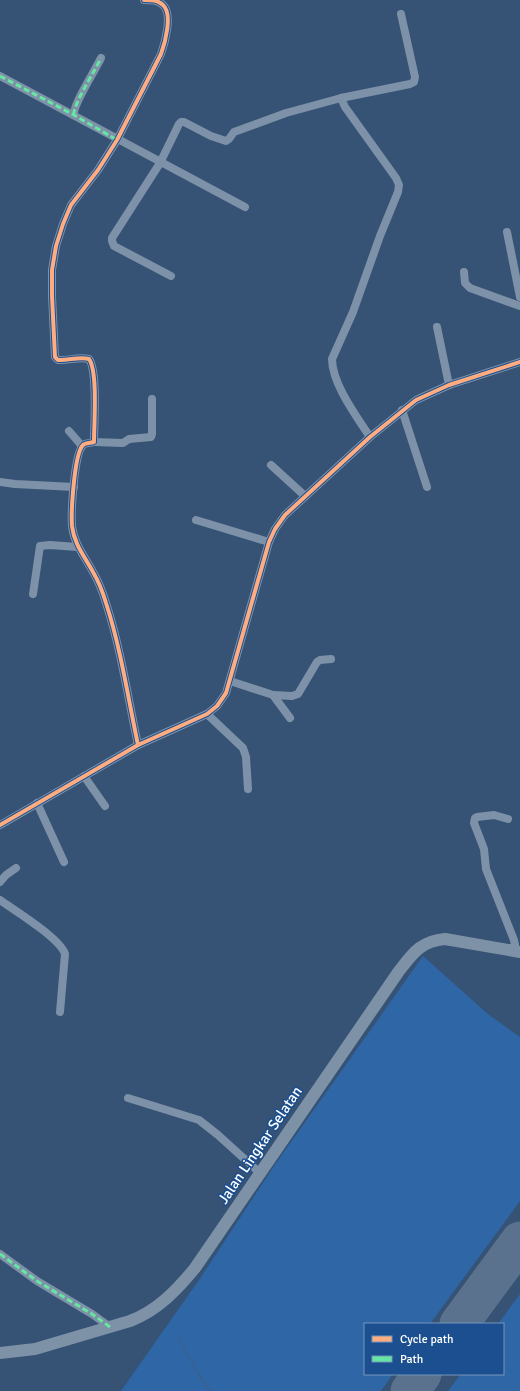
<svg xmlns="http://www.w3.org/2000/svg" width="520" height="1391" viewBox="0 0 520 1391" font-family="Signika,sans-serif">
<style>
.green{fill:#2f66a5}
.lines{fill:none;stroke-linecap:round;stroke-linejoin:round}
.stream{stroke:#3b618d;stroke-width:1.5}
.runway{stroke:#5a728e;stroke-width:39}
.minor{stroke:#7d92a8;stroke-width:8}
.highway{stroke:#7e92a7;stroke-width:12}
.quiet{stroke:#66e7a1;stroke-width:3;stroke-dasharray:6 3;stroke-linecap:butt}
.cycleway-casing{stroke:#1b4f8f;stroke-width:6}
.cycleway{stroke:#ffac80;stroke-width:4}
.labels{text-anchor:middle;stroke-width:3;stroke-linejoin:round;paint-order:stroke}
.street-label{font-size:15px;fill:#fff;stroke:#1b4f8f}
</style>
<rect width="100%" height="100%" fill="#365274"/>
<g class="green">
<polygon points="423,956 488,1014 520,1037 520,1201 430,1324 365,1324 365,1374 393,1374 381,1391 121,1391 201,1277 276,1163"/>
<polygon points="520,1294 520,1391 448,1391 461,1374 503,1374 503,1324 498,1324"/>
</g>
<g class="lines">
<polyline class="stream" points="179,1339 199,1375 210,1391"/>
<g class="runway">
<polyline points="459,1324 520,1241"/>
<polyline points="410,1391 422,1374"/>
</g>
<g class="minor">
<path d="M0,76C82,119 163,164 245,207"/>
<path d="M341,98L345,107L396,178L399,185L398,192L380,236L353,312L332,359C332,384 357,417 370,437"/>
<path d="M74,115C72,106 96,69 101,58"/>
<polyline points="507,232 520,297"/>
<polyline points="464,272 465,283 470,288 520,306"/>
<polyline points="171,276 114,246 112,241 112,238 160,163 179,124 181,122 184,122 211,136 226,141 229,139 234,132 286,113 341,98 410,84 414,82 415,77 401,14"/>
<polyline points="437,327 449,385"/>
<polyline points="402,410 427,487"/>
<polyline points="69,431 82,446"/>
<polyline points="94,442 123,443 129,439 151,437 152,434 152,399"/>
<polyline points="271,465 305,496"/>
<polyline points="0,482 15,484 74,487"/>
<polyline points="196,520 269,542"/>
<polyline points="33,594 40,546 50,545 77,547"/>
<polyline points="230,681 273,695 290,718"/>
<polyline points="273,695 292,696 298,694 317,662 320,660 331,659"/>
<polyline points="207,714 243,748 246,757 248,789"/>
<path d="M138,745C128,698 121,649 106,603C103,593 99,582 93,572C85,557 74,544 72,526C71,513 74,454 83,445C85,443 91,443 94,442C94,425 98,371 89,359C79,356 68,361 58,360L55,357L52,296V270L56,246L63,224L71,205L98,170L117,140L161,54C165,43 173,14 163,5C158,0 151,0 144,0"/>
<polyline points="84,776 105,806"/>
<polyline points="37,803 64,862"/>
<polyline points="508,819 494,815 477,817 475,818 474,823 484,849 486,869 514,940 516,951"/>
<polyline points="0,825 138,745 207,714 217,706 226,693 269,542 275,529 285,515 370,437 416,400 449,385 520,362"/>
<polyline points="0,882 6,875 16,868"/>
<path d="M0,900C14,910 60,938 65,954L60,1012"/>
<polyline points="128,1098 199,1120 218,1135 260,1173"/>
<polyline points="0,1254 37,1281 92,1314 110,1327"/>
</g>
<path class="highway" d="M0,1353L35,1349L130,1321C157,1311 177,1290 195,1268L399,971C413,953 421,941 445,939L520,952"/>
<g class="quiet">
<polyline points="0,76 74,115 117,140"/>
<path d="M74,115C72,106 96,69 101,58"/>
<polyline points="0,1254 37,1281 92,1314 110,1327"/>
</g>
<defs>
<g id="cycleway">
<path d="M138,745C128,698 121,649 106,603C103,593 99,582 93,572C85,557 74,544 72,526C71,513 74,454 83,445C85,443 91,443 94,442C94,425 98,371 89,359C79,356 68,361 58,360L55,357L52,296V270L56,246L63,224L71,205L98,170L117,140L161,54C165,43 173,14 163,5C158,0 151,0 144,0"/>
<polyline points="0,825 138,745 207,714 217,706 226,693 269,542 275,529 285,515 370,437 416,400 449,385 520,362"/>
</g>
</defs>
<use href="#cycleway" class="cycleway-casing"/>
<use href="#cycleway" class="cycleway"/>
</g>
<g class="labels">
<g class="street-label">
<text transform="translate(260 1145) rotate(-56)" y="5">Jalan Lingkar Selatan</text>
</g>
</g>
<rect x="364" y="1323" width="140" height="52" fill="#1b4f8f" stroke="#7695bc"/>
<rect x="372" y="1336" width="20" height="6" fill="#ffac80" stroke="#7695bc"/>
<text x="400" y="1343" font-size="12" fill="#ffffff">Cycle path</text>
<rect x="372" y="1356" width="20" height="6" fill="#66e7a1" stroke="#7695bc"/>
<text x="400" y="1363" font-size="12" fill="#ffffff">Path</text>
</svg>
